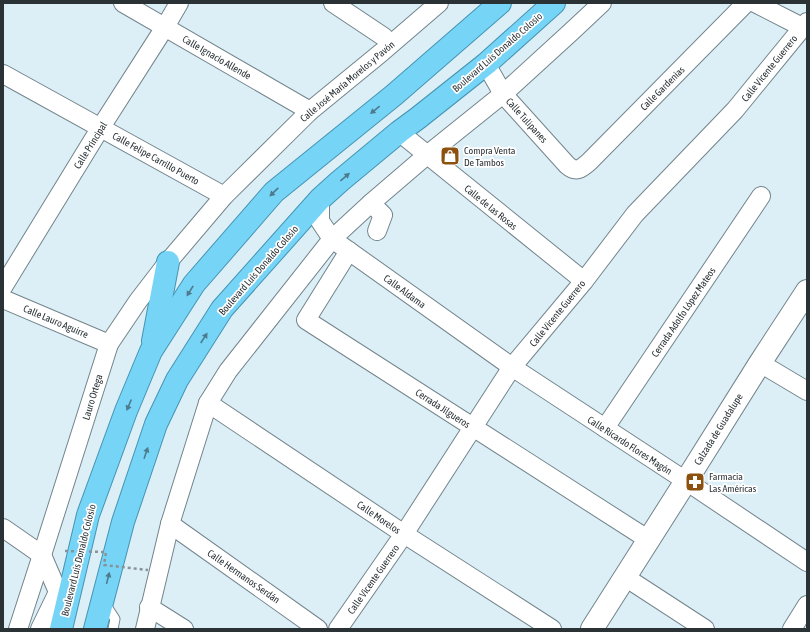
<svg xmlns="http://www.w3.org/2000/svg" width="810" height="632" viewBox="0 0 810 632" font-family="'Asap Condensed',sans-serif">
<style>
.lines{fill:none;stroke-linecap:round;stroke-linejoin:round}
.service-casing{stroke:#73848b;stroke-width:11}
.minor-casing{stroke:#73848b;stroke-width:20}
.tertiary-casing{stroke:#73848b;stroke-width:24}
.trunk-casing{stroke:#4594b2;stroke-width:24}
.service{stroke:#fff;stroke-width:9}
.minor{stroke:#fff;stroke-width:18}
.tertiary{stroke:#fff;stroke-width:22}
.trunk{stroke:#76d4f7;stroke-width:22}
.path-bridge{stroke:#869399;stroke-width:2.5;stroke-dasharray:3 3;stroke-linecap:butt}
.oneway{fill:#4d7b8c}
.labels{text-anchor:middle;stroke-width:3.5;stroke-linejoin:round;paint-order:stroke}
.street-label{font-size:10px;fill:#2b3235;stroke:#fff}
.poi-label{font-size:10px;fill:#2b3235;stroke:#fff;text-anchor:start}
</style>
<rect width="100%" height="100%" fill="#dceff7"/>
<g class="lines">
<defs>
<polyline id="service" points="104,602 115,619 113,629"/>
<g id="minor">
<polyline points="123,3 310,111"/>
<polyline points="333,3 384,37"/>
<polyline points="755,3 802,27"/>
<path d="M486,64L503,94L567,165C576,173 581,169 589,162L746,3"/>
<polyline points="3,74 224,196"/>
<polyline points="399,132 584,281"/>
<polyline points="320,199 320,221 332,239 512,367 686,481 807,562"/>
<polyline points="371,203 383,215 377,231"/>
<polyline points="349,251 306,320 649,540"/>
<polyline points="3,287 101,127 165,27 179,3"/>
<polyline points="3,299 109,344"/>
<polyline points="760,363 807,391"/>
<polyline points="208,403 404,534 552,629"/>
<polyline points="605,428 761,196"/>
<polyline points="170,524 318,629"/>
<polyline points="3,528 42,555 58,592 40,629"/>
<polyline points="625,577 705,629"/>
<polyline points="149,607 184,629"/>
<polyline points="18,629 42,555 109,344 138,301 168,262 224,196 310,111 382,52 439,3"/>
<polyline points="145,629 170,524 208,403 228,371 332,239 371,203 427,155 503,94 571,32 602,3"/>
<polyline points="338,629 404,534 512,367 584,281 635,214 735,110 807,22"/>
<polyline points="792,629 807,605"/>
</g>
<polyline id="tertiary" points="592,629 686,481 760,363 807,291"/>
<g id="trunk">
<polyline points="153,341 168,262"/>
<polyline points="61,629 88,515 126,411 151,351 194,284 274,192 394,95 500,3"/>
<polyline points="95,629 123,522 156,424 177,380 222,309 320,199 340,181 399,132 418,118 486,64 554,3"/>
</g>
</defs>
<use href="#service" class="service-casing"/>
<use href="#minor" class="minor-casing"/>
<use href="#tertiary" class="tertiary-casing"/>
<use href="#trunk" class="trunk-casing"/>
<use href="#service" class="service"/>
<use href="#minor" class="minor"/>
<use href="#tertiary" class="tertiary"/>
<use href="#trunk" class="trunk"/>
<polyline class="path-bridge" points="65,551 106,552 104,565 148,570"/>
</g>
<defs><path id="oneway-solid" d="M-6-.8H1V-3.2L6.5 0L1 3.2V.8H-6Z"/></defs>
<g class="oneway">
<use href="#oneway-solid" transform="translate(375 110) rotate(141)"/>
<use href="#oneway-solid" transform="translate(345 177) rotate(-40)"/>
<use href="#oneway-solid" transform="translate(274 192) rotate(136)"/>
<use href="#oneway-solid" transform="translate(190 291) rotate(122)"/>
<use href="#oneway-solid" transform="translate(204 338) rotate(-57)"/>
<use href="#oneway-solid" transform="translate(129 405) rotate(113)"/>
<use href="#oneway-solid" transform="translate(146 453) rotate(-71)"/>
<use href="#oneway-solid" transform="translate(108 578) rotate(-76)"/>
</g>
<defs>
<symbol id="shop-square" viewBox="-11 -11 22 22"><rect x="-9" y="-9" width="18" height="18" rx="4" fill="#8d510f" stroke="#fff"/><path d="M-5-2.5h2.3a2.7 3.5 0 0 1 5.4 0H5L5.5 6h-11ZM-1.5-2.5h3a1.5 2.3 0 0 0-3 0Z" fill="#fff"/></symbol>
<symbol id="pharmacy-square" viewBox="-11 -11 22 22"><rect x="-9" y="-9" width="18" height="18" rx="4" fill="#8d510f" stroke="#fff"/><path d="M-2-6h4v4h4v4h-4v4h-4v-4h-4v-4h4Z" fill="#fff"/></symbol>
</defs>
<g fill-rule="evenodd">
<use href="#shop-square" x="439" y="145" width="22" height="22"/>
<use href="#pharmacy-square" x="684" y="471" width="22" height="22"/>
</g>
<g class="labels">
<g class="street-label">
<text transform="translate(497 52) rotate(-41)" y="4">Boulevard Luis Donaldo Colosio</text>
<text transform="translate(217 57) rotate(30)" y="4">Calle Ignacio Allende</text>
<text transform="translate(769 68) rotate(-51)" y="4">Calle Vicente Guerrero</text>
<text transform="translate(347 81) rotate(-40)" y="4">Calle José María Morelos y Pavón</text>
<text transform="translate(662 88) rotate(-45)" y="4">Calle Gardenias</text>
<text transform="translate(527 120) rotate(48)" y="4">Calle Tulipanes</text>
<text transform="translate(90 145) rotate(-58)" y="4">Calle Principal</text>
<text transform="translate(156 158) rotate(29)" y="4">Calle Felipe Carrillo Puerto</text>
<text transform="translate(491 207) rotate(39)" y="4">Calle de las Rosas</text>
<text transform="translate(258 270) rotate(-49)" y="4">Boulevard Luis Donaldo Colosio</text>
<text transform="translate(405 291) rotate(36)" y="4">Calle Aldama</text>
<text transform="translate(683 312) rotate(-56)" y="4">Cerrada Adolfo López Mateos</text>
<text transform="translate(557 313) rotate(-51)" y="4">Calle Vicente Guerrero</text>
<text transform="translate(56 321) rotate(23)" y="4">Calle Lauro Aguirre</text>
<text transform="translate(92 397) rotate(-73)" y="4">Lauro Ortega</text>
<text transform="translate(443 408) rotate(33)" y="4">Cerrada Jilgueros</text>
<text transform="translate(718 429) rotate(-58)" y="4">Calzada de Guadalupe</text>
<text transform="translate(630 445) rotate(33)" y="4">Calle Ricardo Flores Magón</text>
<text transform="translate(379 517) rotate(34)" y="4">Calle Morelos</text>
<text transform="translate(78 560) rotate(-76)" y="4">Boulevard Luis Donaldo Colosio</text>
<text transform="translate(244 576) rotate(35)" y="4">Calle Hermanos Serdán</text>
<text transform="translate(373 579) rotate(-55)" y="4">Calle Vicente Guerrero</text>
</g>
<g class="poi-label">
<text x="464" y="154">Compra Venta<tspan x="464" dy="12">De Tambos</tspan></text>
<text x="709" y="480">Farmacia<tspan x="709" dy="12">Las Américas</tspan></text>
</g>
</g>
<rect width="810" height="632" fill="none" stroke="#2b3235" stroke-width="8"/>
</svg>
